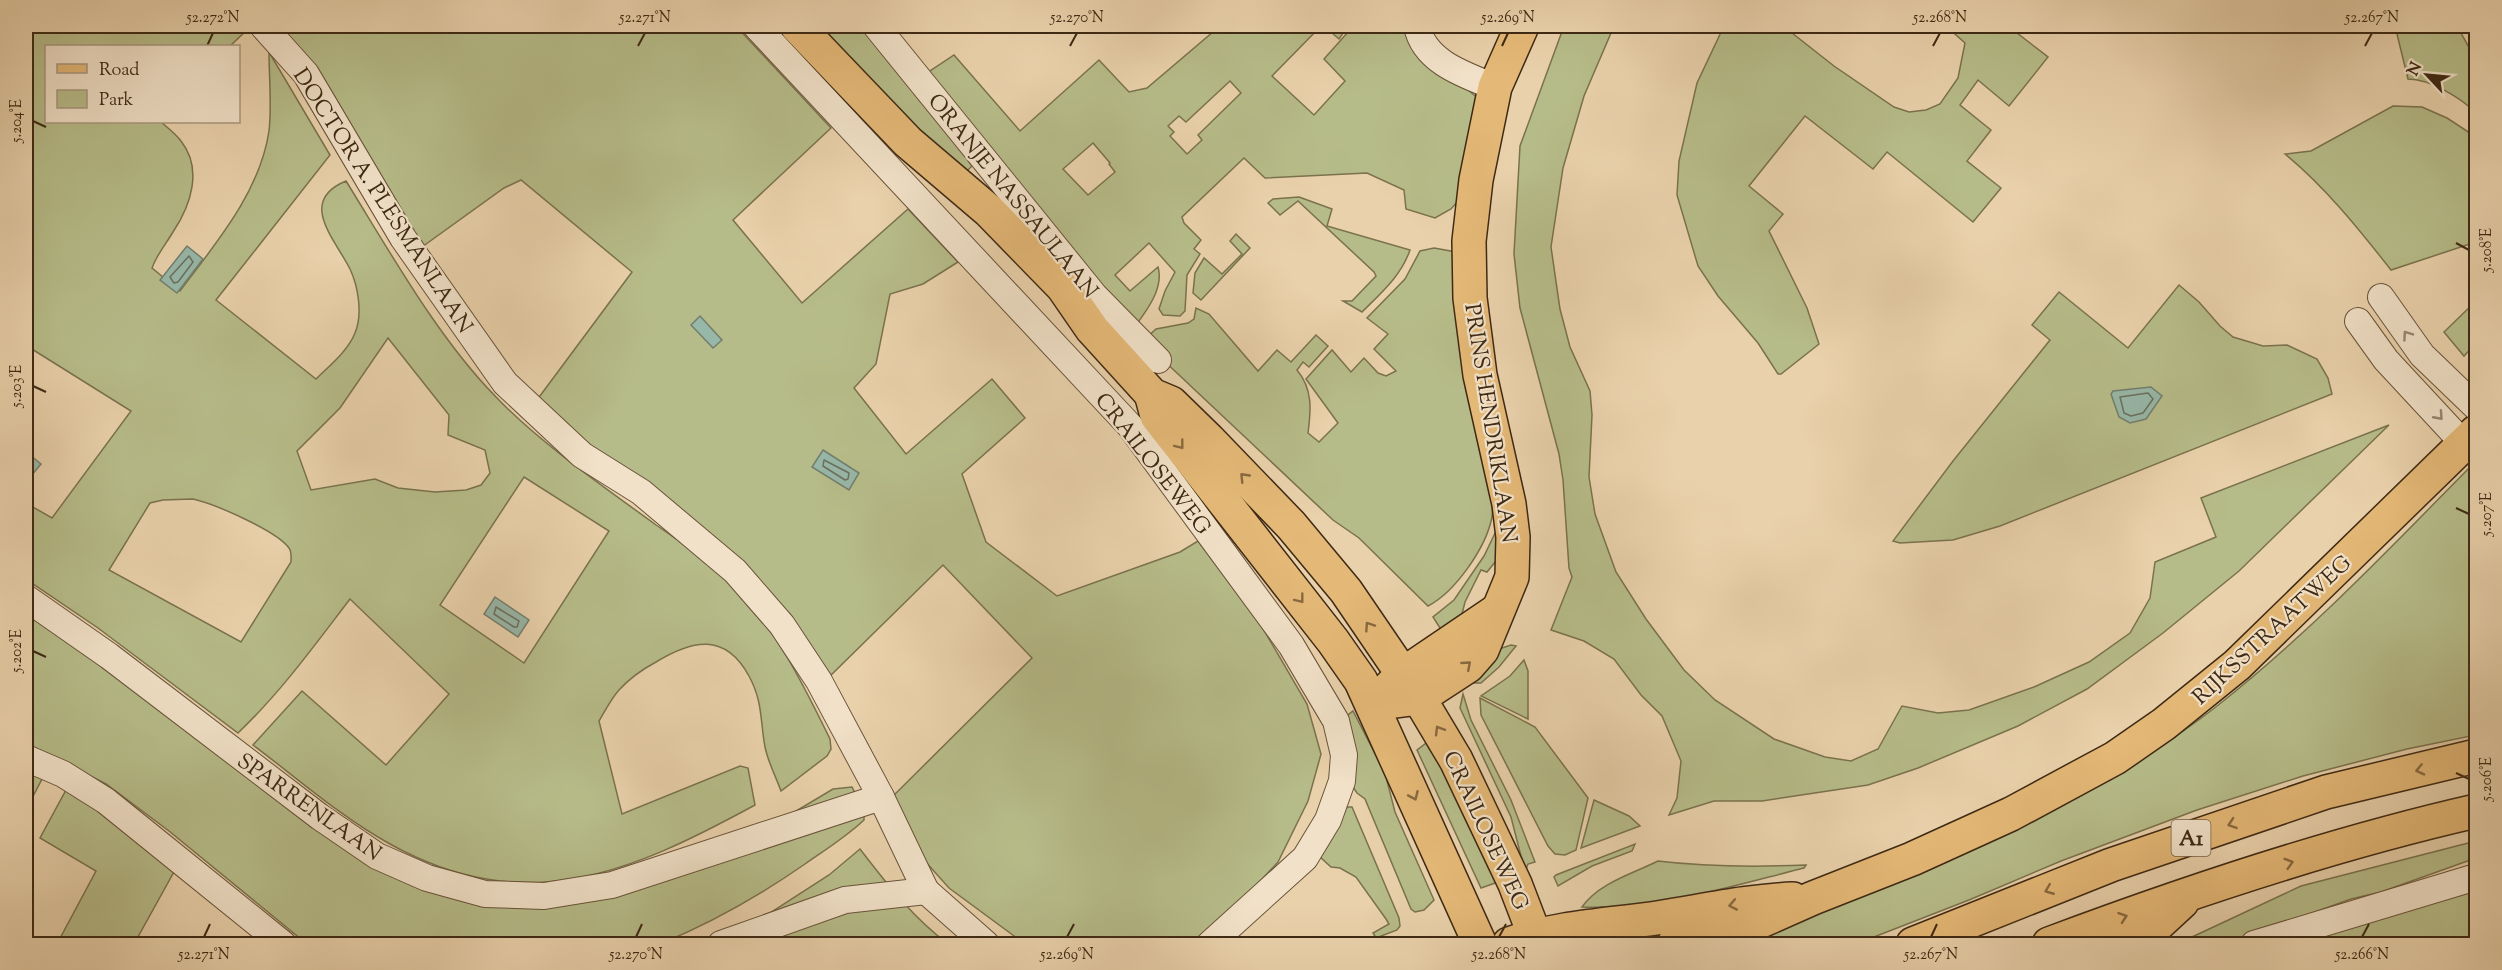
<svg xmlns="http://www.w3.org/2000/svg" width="2502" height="970" viewBox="0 0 2502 970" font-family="'Sorts Mill Goudy',serif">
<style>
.green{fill:#b6bc89;stroke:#7a724e;stroke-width:1.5;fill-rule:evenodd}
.water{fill:#97b7a8;stroke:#737e6d;stroke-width:1.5}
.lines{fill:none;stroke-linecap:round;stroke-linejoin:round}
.shore{stroke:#6a705e;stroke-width:1.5}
.minor-casing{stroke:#69533a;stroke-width:28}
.major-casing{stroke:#3e2914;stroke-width:36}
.highway-casing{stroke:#3e2914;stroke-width:36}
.minor{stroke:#f1e1c8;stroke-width:26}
.major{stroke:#e4b876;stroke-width:33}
.highway{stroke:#e4b876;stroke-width:33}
.oneway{stroke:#98856e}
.oneway2{stroke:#896940}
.ticks{fill:none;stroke:#3e2914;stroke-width:2}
.labels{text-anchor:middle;stroke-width:4.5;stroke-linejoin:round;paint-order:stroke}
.shield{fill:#f1e1c8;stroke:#74604a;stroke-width:1.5}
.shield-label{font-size:21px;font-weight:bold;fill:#3e2914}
.street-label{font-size:22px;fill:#3e2914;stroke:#f1e1c8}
.neatline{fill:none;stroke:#3e2914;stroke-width:2}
.ticks-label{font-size:15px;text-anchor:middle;fill:#3e2914}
</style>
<rect width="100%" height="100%" fill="#e9d1ab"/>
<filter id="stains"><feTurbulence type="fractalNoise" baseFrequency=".00333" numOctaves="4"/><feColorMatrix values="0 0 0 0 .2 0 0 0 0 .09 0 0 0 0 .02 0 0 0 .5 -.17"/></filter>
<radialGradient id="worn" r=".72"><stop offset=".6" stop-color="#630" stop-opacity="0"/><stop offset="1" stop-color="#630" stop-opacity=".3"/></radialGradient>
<g class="green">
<path d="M26,26H246L249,28L230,46H46V122H161C168,128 176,134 181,141C203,169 191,205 173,232C166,244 157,254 152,268L180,291C216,243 260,192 269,131C272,106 269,77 269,52L330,155L216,300L316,379C329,366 348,351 355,333C363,314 358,286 350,269C335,239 297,201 346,181C390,252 438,338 496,397C540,443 604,487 656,525C682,543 712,563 734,586C777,631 803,684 830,739L831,749L827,756L781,791C776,777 768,762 765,747C760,720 763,702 749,676C725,632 692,640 656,662C643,669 629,679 619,690C611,699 605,711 599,721L622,814L740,766L748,768L755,805C630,873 525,919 390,844C341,817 297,778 253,745L302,691L386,765L449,694L350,599C314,646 281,692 238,733L98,628L26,579V503L52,518L131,411L27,346L26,349ZM388,338L449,415L448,435L485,450L490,473L481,485L466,490L435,492L398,488L375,479L311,490L297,451L340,408ZM524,477L609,531L524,663L440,605ZM193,499C215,504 277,531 289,548C292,552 291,557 291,562L241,642L109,570L150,503L163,500Z"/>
<polygon points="277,26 736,26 831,128 733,220 802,303 908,209 958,262 923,284 890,294 876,364 854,388 906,454 992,379 1025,418 962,474 986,542 1057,596 1180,552 1198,541 1261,625 1307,704 1321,754 1308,801 1278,862 1237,906 1194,944 1025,944 949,888 924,860 887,802 1032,658 943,565 830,676 803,634 534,404 632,272 521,180 504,188 415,252"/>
<polygon points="815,26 868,26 935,110 972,166 959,179"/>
<path d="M1220,26H1321L1272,76L1314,115L1345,81L1324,59L1349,31L1345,30L1339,39L1324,26H1400L1447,73L1479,99L1458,201L1451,209L1435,218L1406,209L1404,190L1367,173L1265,178L1244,158L1182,217L1184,223L1201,240L1194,249L1200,254L1187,275L1185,311L1180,316L1163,315L1159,309L1165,291L1175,272L1149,243L1115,275L1130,291L1158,267C1164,287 1148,309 1136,325L1107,294L927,73L954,55L1020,131L1099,60L1129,92L1147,88ZM1230,81L1241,93L1198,135L1202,140L1187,154L1170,136L1174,132L1168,126L1179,116L1186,122ZM1093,143L1110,163L1109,164L1115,172L1088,195L1063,169Z"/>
<polygon points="1564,26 1614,26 1584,96 1563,168 1551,247 1560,309 1570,347 1590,391 1592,415 1589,477 1595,514 1616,572 1646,619 1684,670 1715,700 1774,739 1825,757 1851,761 1878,749 1902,706 1938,713 1969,710 2034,687 2089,662 2130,633 2150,598 2155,562 2216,537 2201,498 2389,425 2239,571 2163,633 2087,689 2018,726 1918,768 1868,785 1762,801 1714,801 1669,815 1677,798 1681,761 1662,716 1641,695 1614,659 1584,641 1551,630 1572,577 1569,568 1563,480 1559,454 1520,308 1514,254 1520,146"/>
<polygon points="1724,26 1783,26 1834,66 1894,107 1909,112 1926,110 1940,104 1958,78 1965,43 1946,26 2008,26 2048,57 2009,106 1978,80 1960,105 1991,130 1967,161 2001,188 1973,222 1887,152 1873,169 1805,116 1749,186 1783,214 1769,231 1807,308 1819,344 1781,374 1778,374 1758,343 1718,296 1698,266 1677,195 1679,161 1697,83"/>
<path d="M2395,26H2457L2476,60V113C2461,98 2430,79 2408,79Z"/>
<path d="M2393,106L2422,107L2447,118L2476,137V242L2391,270C2358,228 2326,188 2285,154L2311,151Z"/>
<path d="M1299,197L1332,209L1327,226L1410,250C1401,276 1381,293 1362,312L1343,301H1352L1376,276L1374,272L1298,201L1280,215L1268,203L1273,199Z"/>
<polygon points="1236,234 1250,248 1201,300 1193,293 1195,273 1204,258 1222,274 1242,254 1230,241"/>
<path d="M1434,248L1456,252L1492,498C1492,504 1493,511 1492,517C1486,548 1455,592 1428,606L1359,538L1333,520L1143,341L1156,329L1188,323L1194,319L1196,308L1209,314L1258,371L1277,350L1291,362L1316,335L1328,346L1309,367L1303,362L1297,370C1313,389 1311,410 1308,433L1319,442L1338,423L1306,379L1332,350L1351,372L1364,358L1378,373L1386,376L1396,371L1374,349L1388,334L1367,318L1405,279L1420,251Z"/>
<polygon points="2179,285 2199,302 2220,326 2233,337 2263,346 2287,345 2317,359 2328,378 2332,394 2000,526 1953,540 1900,543 1893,541 1953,461 2050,340 2032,325 2059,292 2128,348"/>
<polygon points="2476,301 2476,343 2464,356 2444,332"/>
<path d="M2476,461V735L2407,749L2303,776L2197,810L2061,861L1969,900L1856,944H1709C1854,903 1993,851 2122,771C2154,751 2187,730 2217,706C2311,632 2392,546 2476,461Z"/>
<polygon points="1498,527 1500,556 1487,572 1481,570 1465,602 1461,618 1445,629 1440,628 1433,617 1454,600 1484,556"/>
<path d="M26,607L419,888L462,901L512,906L776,823L833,789L852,787L864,811V820C846,837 825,850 805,864C759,896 711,923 660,944H307L169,831L106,784L26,743Z"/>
<polygon points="1511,645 1516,646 1499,667 1481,683 1473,683 1471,680 1493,651"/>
<polygon points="1524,660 1528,671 1528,719 1481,696 1510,676"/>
<polygon points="1463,694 1471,720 1511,800 1535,862 1528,864 1526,869 1523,864 1511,817 1460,708"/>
<polygon points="1480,698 1535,727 1588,798 1576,850 1565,855 1555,854 1548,846 1481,715"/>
<polygon points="1353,711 1385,773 1395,812 1434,900 1424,910 1415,912 1411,909 1365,799 1357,793 1351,784 1344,718"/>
<polygon points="1429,741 1498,882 1481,888 1417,750"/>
<polygon points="26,771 42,779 26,810"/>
<polygon points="66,790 108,816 175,870 134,944 57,944 96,871 40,838"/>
<polygon points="1594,800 1629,816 1640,826 1581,848"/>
<polygon points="1348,807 1352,807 1399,918 1400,926 1397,930 1376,938 1373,933 1389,924 1386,919 1356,877 1340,868 1331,867 1318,855 1343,810"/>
<polygon points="2476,841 2476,858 2381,892 2351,899 2226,944 2177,944 2301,886"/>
<polygon points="1635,844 1632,851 1592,866 1558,886 1554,877 1556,875"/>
<path d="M860,849C887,884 912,917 948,944H800L742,931L829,875Z"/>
<path d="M1658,861C1707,867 1757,867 1806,865L1804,868C1732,886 1657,910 1582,907C1599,883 1632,874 1658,861Z"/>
<polygon points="2476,882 2476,944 2294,944"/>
</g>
<g class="water">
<polygon points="187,246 203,259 177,293 160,280"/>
<polygon points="700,316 722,340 713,348 691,325"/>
<polygon points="2151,387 2162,396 2146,419 2130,423 2119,417 2111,394 2113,391"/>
<polygon points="823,450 859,473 849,490 812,467"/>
<polygon points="29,454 41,464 26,482 26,459"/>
<polygon points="495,597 529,620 518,637 484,614"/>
</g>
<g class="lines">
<g class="shore">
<polygon points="189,256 193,262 178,282 174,283 170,277"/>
<polygon points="2148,393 2153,399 2143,413 2131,416 2124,413 2120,397"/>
<polygon points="824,460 849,473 848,479 845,480 823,466"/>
<polygon points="496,607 519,621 517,627 514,627 494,614"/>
</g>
<defs>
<g id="minor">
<polyline points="263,26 306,74 403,238 505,383 582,455 641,492 735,571 782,625 819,681 881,797"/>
<polyline points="756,26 1130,426 1291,645 1336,721 1344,755 1342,781 1328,820 1305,858 1210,944"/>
<polyline points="876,26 1094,295 1158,360"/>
<path d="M1417,26C1424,62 1465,75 1495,87"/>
<polyline points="2381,297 2422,355 2476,407"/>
<polyline points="2358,321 2386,360 2464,444"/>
<polyline points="26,598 109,656 320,817 377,856 427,878 485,894 544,896 612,885 881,797 926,891 986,944"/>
<polyline points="26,758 63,774 106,801 283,944"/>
<polyline points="721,944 845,900 926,891"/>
<polyline points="2254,944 2476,877"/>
</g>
<g id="major">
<polyline points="797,26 908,142 989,211 1063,287 1092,329 1152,395 1171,403 1209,440 1291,525 1346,591 1419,698 1456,760 1515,884 1538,944"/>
<polyline points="1152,397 1157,416 1333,641 1361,681 1480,944"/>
<polyline points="1387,690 1402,675 1498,610"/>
<polyline points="1373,704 1419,698 1468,666 1482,650 1512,577 1513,537 1509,504 1480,375 1470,298 1469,241 1476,180 1495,87 1522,26"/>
<path d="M1509,944C1557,927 1607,925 1657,918C1703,911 1747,901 1793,899"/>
<polyline points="1674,944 1752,925 1813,898 1912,859 2011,814 2115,758 2164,724 2237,665 2476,432"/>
</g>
<g id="highway">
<polyline points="1913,944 2111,865 2326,792 2476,756"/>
<path d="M2049,944C2188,892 2331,844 2476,811"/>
<polyline points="2131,944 2143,938 2182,902"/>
</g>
</defs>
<use href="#minor" class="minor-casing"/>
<use href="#major" class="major-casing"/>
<use href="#highway" class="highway-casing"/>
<use href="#minor" class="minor"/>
<use href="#major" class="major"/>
<use href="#highway" class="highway"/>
</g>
<defs><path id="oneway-chevron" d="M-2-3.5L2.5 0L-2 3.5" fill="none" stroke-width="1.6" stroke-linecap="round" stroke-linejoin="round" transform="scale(1.5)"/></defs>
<g class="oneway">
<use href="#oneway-chevron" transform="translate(2407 335) rotate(-125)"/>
<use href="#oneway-chevron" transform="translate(2439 416) rotate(48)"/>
</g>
<g class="oneway2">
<use href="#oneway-chevron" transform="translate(1180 445) rotate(52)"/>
<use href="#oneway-chevron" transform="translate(1244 477) rotate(-134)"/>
<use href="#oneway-chevron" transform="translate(1300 599) rotate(52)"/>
<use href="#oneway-chevron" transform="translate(1369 626) rotate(-124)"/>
<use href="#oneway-chevron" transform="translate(1467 665) rotate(-41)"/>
<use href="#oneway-chevron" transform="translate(1439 730) rotate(-121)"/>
<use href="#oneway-chevron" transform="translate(2420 770) rotate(167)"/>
<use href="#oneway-chevron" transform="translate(1414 796) rotate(66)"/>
<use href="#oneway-chevron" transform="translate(2232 824) rotate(161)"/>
<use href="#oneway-chevron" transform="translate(2289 863) rotate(-17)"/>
<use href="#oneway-chevron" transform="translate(2049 890) rotate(158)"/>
<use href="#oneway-chevron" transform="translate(1733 905) rotate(169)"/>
<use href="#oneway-chevron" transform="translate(2123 917) rotate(-19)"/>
</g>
<path class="ticks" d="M207,46L213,33M638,46L645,33M1070,46L1077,33M1502,46L1508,33M1933,46L1940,33M2365,46L2372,33M33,121L46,127M2456,243L2469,250M33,386L46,392M2456,508L2469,514M33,651L46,657M2456,773L2469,779M204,937L210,924M636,937L642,924M1067,937L1074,924M1499,937L1506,924M1931,937L1937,924M2362,937L2369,924"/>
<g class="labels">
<rect class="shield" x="2171.5" y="820" width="39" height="36" rx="4.5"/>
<g class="shield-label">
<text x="2191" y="845">A1</text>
</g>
<g class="street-label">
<text transform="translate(1014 195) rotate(51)" y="8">ORANJE NASSAULAAN</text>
<text transform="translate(384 200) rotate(57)" y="8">DOCTOR A. PLESMANLAAN</text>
<text transform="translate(1492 423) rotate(81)" y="8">PRINS HENDRIKLAAN</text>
<text transform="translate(1154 463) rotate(52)" y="8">CRAILOSEWEG</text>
<text transform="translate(2271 629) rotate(-43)" y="8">RIJKSSTRAATWEG</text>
<text transform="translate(310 806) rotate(35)" y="8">SPARRENLAAN</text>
<text transform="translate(1487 830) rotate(65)" y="8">CRAILOSEWEG</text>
</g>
</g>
<rect width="2502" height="970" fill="none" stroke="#e9d1ab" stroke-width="66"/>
<rect x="45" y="45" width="195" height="78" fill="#f1e1c8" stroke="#a99780" stroke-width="1.5"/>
<rect x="57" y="64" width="30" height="9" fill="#e4b876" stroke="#a99780" stroke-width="1.5"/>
<text x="99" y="75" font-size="18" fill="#3e2914">Road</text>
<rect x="57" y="90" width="30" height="18" fill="#b6bc89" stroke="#a99780" stroke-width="1.5"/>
<text x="99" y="105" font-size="18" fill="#3e2914">Park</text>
<g transform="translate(2427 75) rotate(296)" stroke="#f1e1c8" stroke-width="4.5" paint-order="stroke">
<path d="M0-4.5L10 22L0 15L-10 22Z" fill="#3e2914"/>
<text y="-9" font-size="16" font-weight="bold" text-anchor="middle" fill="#3e2914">N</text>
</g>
<rect x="33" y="33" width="2436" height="904" class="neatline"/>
<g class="ticks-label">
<text x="213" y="22">52.272°N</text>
<text x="645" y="22">52.271°N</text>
<text x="1077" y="22">52.270°N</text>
<text x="1508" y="22">52.269°N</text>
<text x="1940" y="22">52.268°N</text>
<text x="2372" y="22">52.267°N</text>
<text transform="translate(16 121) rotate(-90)" y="5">5.204°E</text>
<text transform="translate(2486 250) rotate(-90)" y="5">5.208°E</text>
<text transform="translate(16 386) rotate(-90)" y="5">5.203°E</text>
<text transform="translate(2486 514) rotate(-90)" y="5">5.207°E</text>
<text transform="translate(16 651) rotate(-90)" y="5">5.202°E</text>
<text transform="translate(2486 779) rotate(-90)" y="5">5.206°E</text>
<text x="204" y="959">52.271°N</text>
<text x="636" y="959">52.270°N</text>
<text x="1067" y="959">52.269°N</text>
<text x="1499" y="959">52.268°N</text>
<text x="1931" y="959">52.267°N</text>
<text x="2362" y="959">52.266°N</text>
</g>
<rect width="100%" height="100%" filter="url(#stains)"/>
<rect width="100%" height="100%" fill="url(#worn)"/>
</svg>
